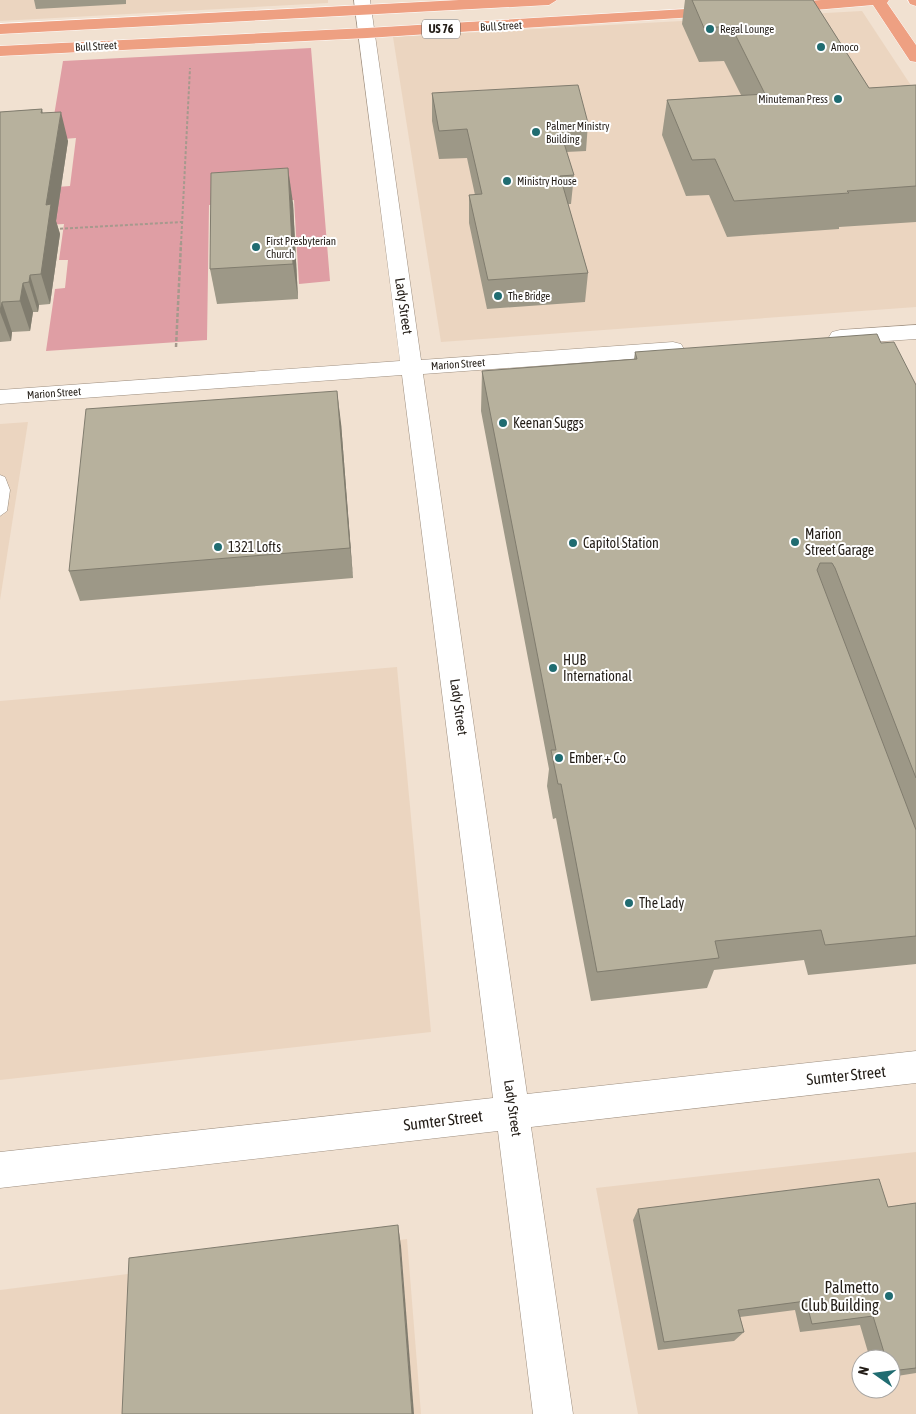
<svg xmlns="http://www.w3.org/2000/svg" width="916" height="1414" viewBox="0 0 916 1414" font-family="'Asap Condensed',sans-serif">
<style>
.built{fill:#ebd5c0;fill-rule:evenodd}
.green{fill:#df9ea4}
.lines{fill:none;stroke-linecap:round;stroke-linejoin:round}
.service-casing{stroke:#9d8e7f;stroke-width:1}
.tertiary-casing{stroke:#9d8e7f;stroke-width:1}
.primary-casing{stroke:#fff;stroke-width:1}
.path-far1{stroke:#a6998d;stroke-width:2;stroke-dasharray:3 2;stroke-linecap:butt}
.path{stroke:#a6998d;stroke-width:2.5;stroke-dasharray:4 2;stroke-linecap:butt}
.service{fill:#fff;fill-rule:evenodd}
.tertiary{fill:#fff;fill-rule:evenodd}
.primary{fill:#eea082;fill-rule:evenodd}
.wall{fill:#9d9887}
.shaded-wall{fill:#807c6e}
.building{fill:#b7b19d;stroke:#807c6e}
.poi-dot{fill:#206c71;stroke:#fff;stroke-width:2}
.labels{text-anchor:middle;stroke-width:4;stroke-linejoin:round;paint-order:stroke}
.far-street-label{font-size:11px;fill:#231d17;stroke:#fff}
.far-poi-label{font-size:11px;fill:#231d17;stroke:#fff;text-anchor:start}
.shield{fill:#fff;stroke:#65615d;stroke-width:1}
.shield-label{font-size:12px;font-weight:bold;fill:#231d17}
.street-label{font-size:14px;fill:#231d17;stroke:#fff}
.poi-label{font-size:14px;fill:#231d17;stroke:#fff;text-anchor:start}
.near-street-label{font-size:16px;fill:#231d17;stroke:#fff}
.near-poi-label{font-size:16px;fill:#231d17;stroke:#fff;text-anchor:end}
</style>
<rect width="100%" height="100%" fill="#f1e1d1"/>
<g class="built">
<polygon points="0,0 328,0 328,3 0,21"/>
<polygon points="862,11 916,93 916,307 441,342 393,37"/>
<polygon points="28,422 0,600 0,424"/>
<polygon points="397,667 431,1032 0,1080 0,701"/>
<path d="M916,1152V1414H638L596,1188ZM861,1359H891V1389H861Z"/>
<polygon points="407,1239 421,1414 0,1414 0,1290"/>
</g>
<polygon class="green" points="311,48 330,281 299,284 294,200 209,205 207,340 46,351 55,289 65,288 68,260 59,260 64,224 9,227 4,191 70,186 76,138 50,140 63,61"/>
<g class="lines">
<defs>
<polygon id="service" points="0,475 5,477 10,490 7,511 0,516"/>
<g id="tertiary">
<polygon points="354,0 370,0 421,360 673,342 681,344 684,349 681,354 673,356 423,374 527,1094 916,1051 916,1083 531,1127 573,1414 533,1414 498,1131 0,1188 0,1152 493,1098 402,375 0,404 0,390 400,361"/>
<polygon points="916,325 916,339 840,344 832,342 829,337 832,332 840,330"/>
</g>
<g id="primary">
<polygon points="459,0 557,0 549,5 0,34 0,24"/>
<polygon points="821,0 889,0 887,3 916,45 916,62 910,61 873,5 780,13 772,8 780,3"/>
<polygon points="908,0 916,0 916,6 910,4"/>
<polygon points="720,7 728,12 726,15 367,38 0,56 0,46 367,28"/>
</g>
</defs>
<use href="#service" class="service-casing"/>
<use href="#tertiary" class="tertiary-casing"/>
<use href="#primary" class="primary-casing"/>
<g class="path-far1">
<polyline points="55,229 182,222"/>
<polyline points="181,244 190,68"/>
</g>
<polyline class="path" points="176,347 181,243"/>
<use href="#service" class="service"/>
<use href="#tertiary" class="tertiary"/>
<use href="#primary" class="primary"/>
</g>
<g class="wall">
<polygon points="34,0 126,0 126,4 36,9"/>
<polygon points="685,0 813,0 869,88 916,85 916,222 839,227 839,229 727,237 709,195 686,196 662,135 667,100 741,95 724,61 699,62 682,24"/>
<polygon points="432,93 588,123 586,151 566,152 574,175 571,204 568,204 588,273 585,302 487,309 469,223 469,195 475,195 467,158 439,159 432,121"/>
<polygon points="42,109 43,113 68,141 56,221 60,234 50,304 39,305 38,312 33,312 30,331 12,332 11,341 0,342 0,112"/>
<polygon points="293,203 298,299 217,304 210,269"/>
<polygon points="881,343 916,385 916,964 808,975 804,960 714,970 707,988 591,1001 556,818 553,819 547,786 549,769 481,411 482,371 634,359 635,352"/>
<polygon points="341,423 353,578 80,601 69,571"/>
<polygon points="916,1203 916,1373 891,1377 891,1359 870,1359 860,1325 800,1332 795,1310 740,1317 744,1332 734,1341 658,1350 633,1220 638,1209 888,1207"/>
</g>
<g class="shaded-wall">
<polygon points="61,112 68,141 56,221 60,234 50,304 41,274 46,205"/>
<polygon points="288,168 293,203 298,299 293,264"/>
<polygon points="30,275 39,305 38,312 29,282"/>
<polygon points="23,283 33,312 30,331 20,301"/>
<polygon points="2,302 12,332 11,341 0,312"/>
<polygon points="337,391 341,423 353,578 350,548"/>
<polygon points="398,1225 401,1246 414,1414 412,1414"/>
</g>
<g class="building">
<polygon points="692,0 813,0 869,88 916,85 916,186 847,191 849,193 734,201 715,159 692,160 667,100 765,94 731,26 704,28"/>
<polygon points="578,85 588,123 558,124 574,175 560,176 588,273 488,280 469,195 482,194 467,129 439,131 432,93"/>
<polygon points="42,109 41,113 61,112 46,205 51,204 41,274 30,275 29,282 23,283 20,301 2,302 0,311 0,112"/>
<polygon points="288,168 293,264 210,269 211,173"/>
<polygon points="877,334 881,343 894,342 916,385 916,778 835,568 832,563 820,563 817,570 916,830 916,936 825,945 821,930 715,941 719,958 597,972 561,784 558,784 551,750 556,750 482,371 637,359 635,352"/>
<polygon points="337,391 350,548 69,571 86,409"/>
<polygon points="879,1179 888,1207 916,1203 916,1368 891,1371 891,1359 886,1359 873,1316 812,1324 806,1301 738,1310 744,1332 664,1342 638,1209"/>
<polygon points="398,1225 412,1414 122,1414 129,1258"/>
</g>
<g class="poi-dot">
<circle cx="710" cy="29" r="5"/>
<circle cx="821" cy="47" r="5"/>
<circle cx="838" cy="99" r="5"/>
<circle cx="536" cy="132" r="5"/>
<circle cx="507" cy="181" r="5"/>
<circle cx="256" cy="247" r="5"/>
<circle cx="498" cy="296" r="5"/>
<circle cx="503" cy="423" r="5"/>
<circle cx="795" cy="542" r="5"/>
<circle cx="573" cy="543" r="5"/>
<circle cx="218" cy="547" r="5"/>
<circle cx="553" cy="668" r="5"/>
<circle cx="559" cy="758" r="5"/>
<circle cx="629" cy="903" r="5"/>
<circle cx="889" cy="1296" r="5"/>
</g>
<g class="labels">
<g class="far-street-label">
<text transform="translate(501 26) rotate(-3)" y="4">Bull Street</text>
<text transform="translate(96 46) rotate(-3)" y="4">Bull Street</text>
<text transform="translate(458 364) rotate(-4)" y="4">Marion Street</text>
<text transform="translate(54 393) rotate(-4)" y="4">Marion Street</text>
</g>
<g class="far-poi-label">
<text x="720" y="33">Regal Lounge</text>
<text x="831" y="51">Amoco</text>
<text x="828" y="103" text-anchor="end">Minuteman Press</text>
<text x="546" y="130">Palmer Ministry<tspan x="546" dy="13">Building</tspan></text>
<text x="517" y="185">Ministry House</text>
<text x="266" y="245">First Presbyterian<tspan x="266" dy="13">Church</tspan></text>
<text x="508" y="300">The Bridge</text>
</g>
<rect class="shield" x="422" y="19.5" width="38" height="19" rx="4"/>
<g class="shield-label">
<text x="441" y="33">US 76</text>
</g>
<g class="street-label">
<text transform="translate(404 306) rotate(82)" y="5">Lady Street</text>
<text transform="translate(459 707) rotate(82)" y="5">Lady Street</text>
<text transform="translate(513 1108) rotate(82)" y="5">Lady Street</text>
</g>
<g class="poi-label">
<text x="513" y="428">Keenan Suggs</text>
<text x="805" y="539">Marion<tspan x="805" dy="16">Street Garage</tspan></text>
<text x="583" y="548">Capitol Station</text>
<text x="228" y="552">1321 Lofts</text>
<text x="563" y="665">HUB<tspan x="563" dy="16">International</tspan></text>
<text x="569" y="763">Ember + Co</text>
<text x="639" y="908">The Lady</text>
</g>
<g class="near-street-label">
<text transform="translate(846 1075) rotate(-6)" y="6">Sumter Street</text>
<text transform="translate(443 1120) rotate(-7)" y="6">Sumter Street</text>
</g>
<g class="near-poi-label">
<text x="879" y="1293">Palmetto<tspan x="879" dy="18">Club Building</tspan></text>
</g>
</g>
<g transform="translate(876 1374) rotate(284)"><circle r="24" fill="#ffffff" stroke="#a7a5a2"/>
<path d="M0-4L9 19L0 12L-9 19Z" fill="#206c71"/>
<text y="-8" font-size="14" font-weight="bold" text-anchor="middle" fill="#231d17">N</text>
</g>
</svg>
